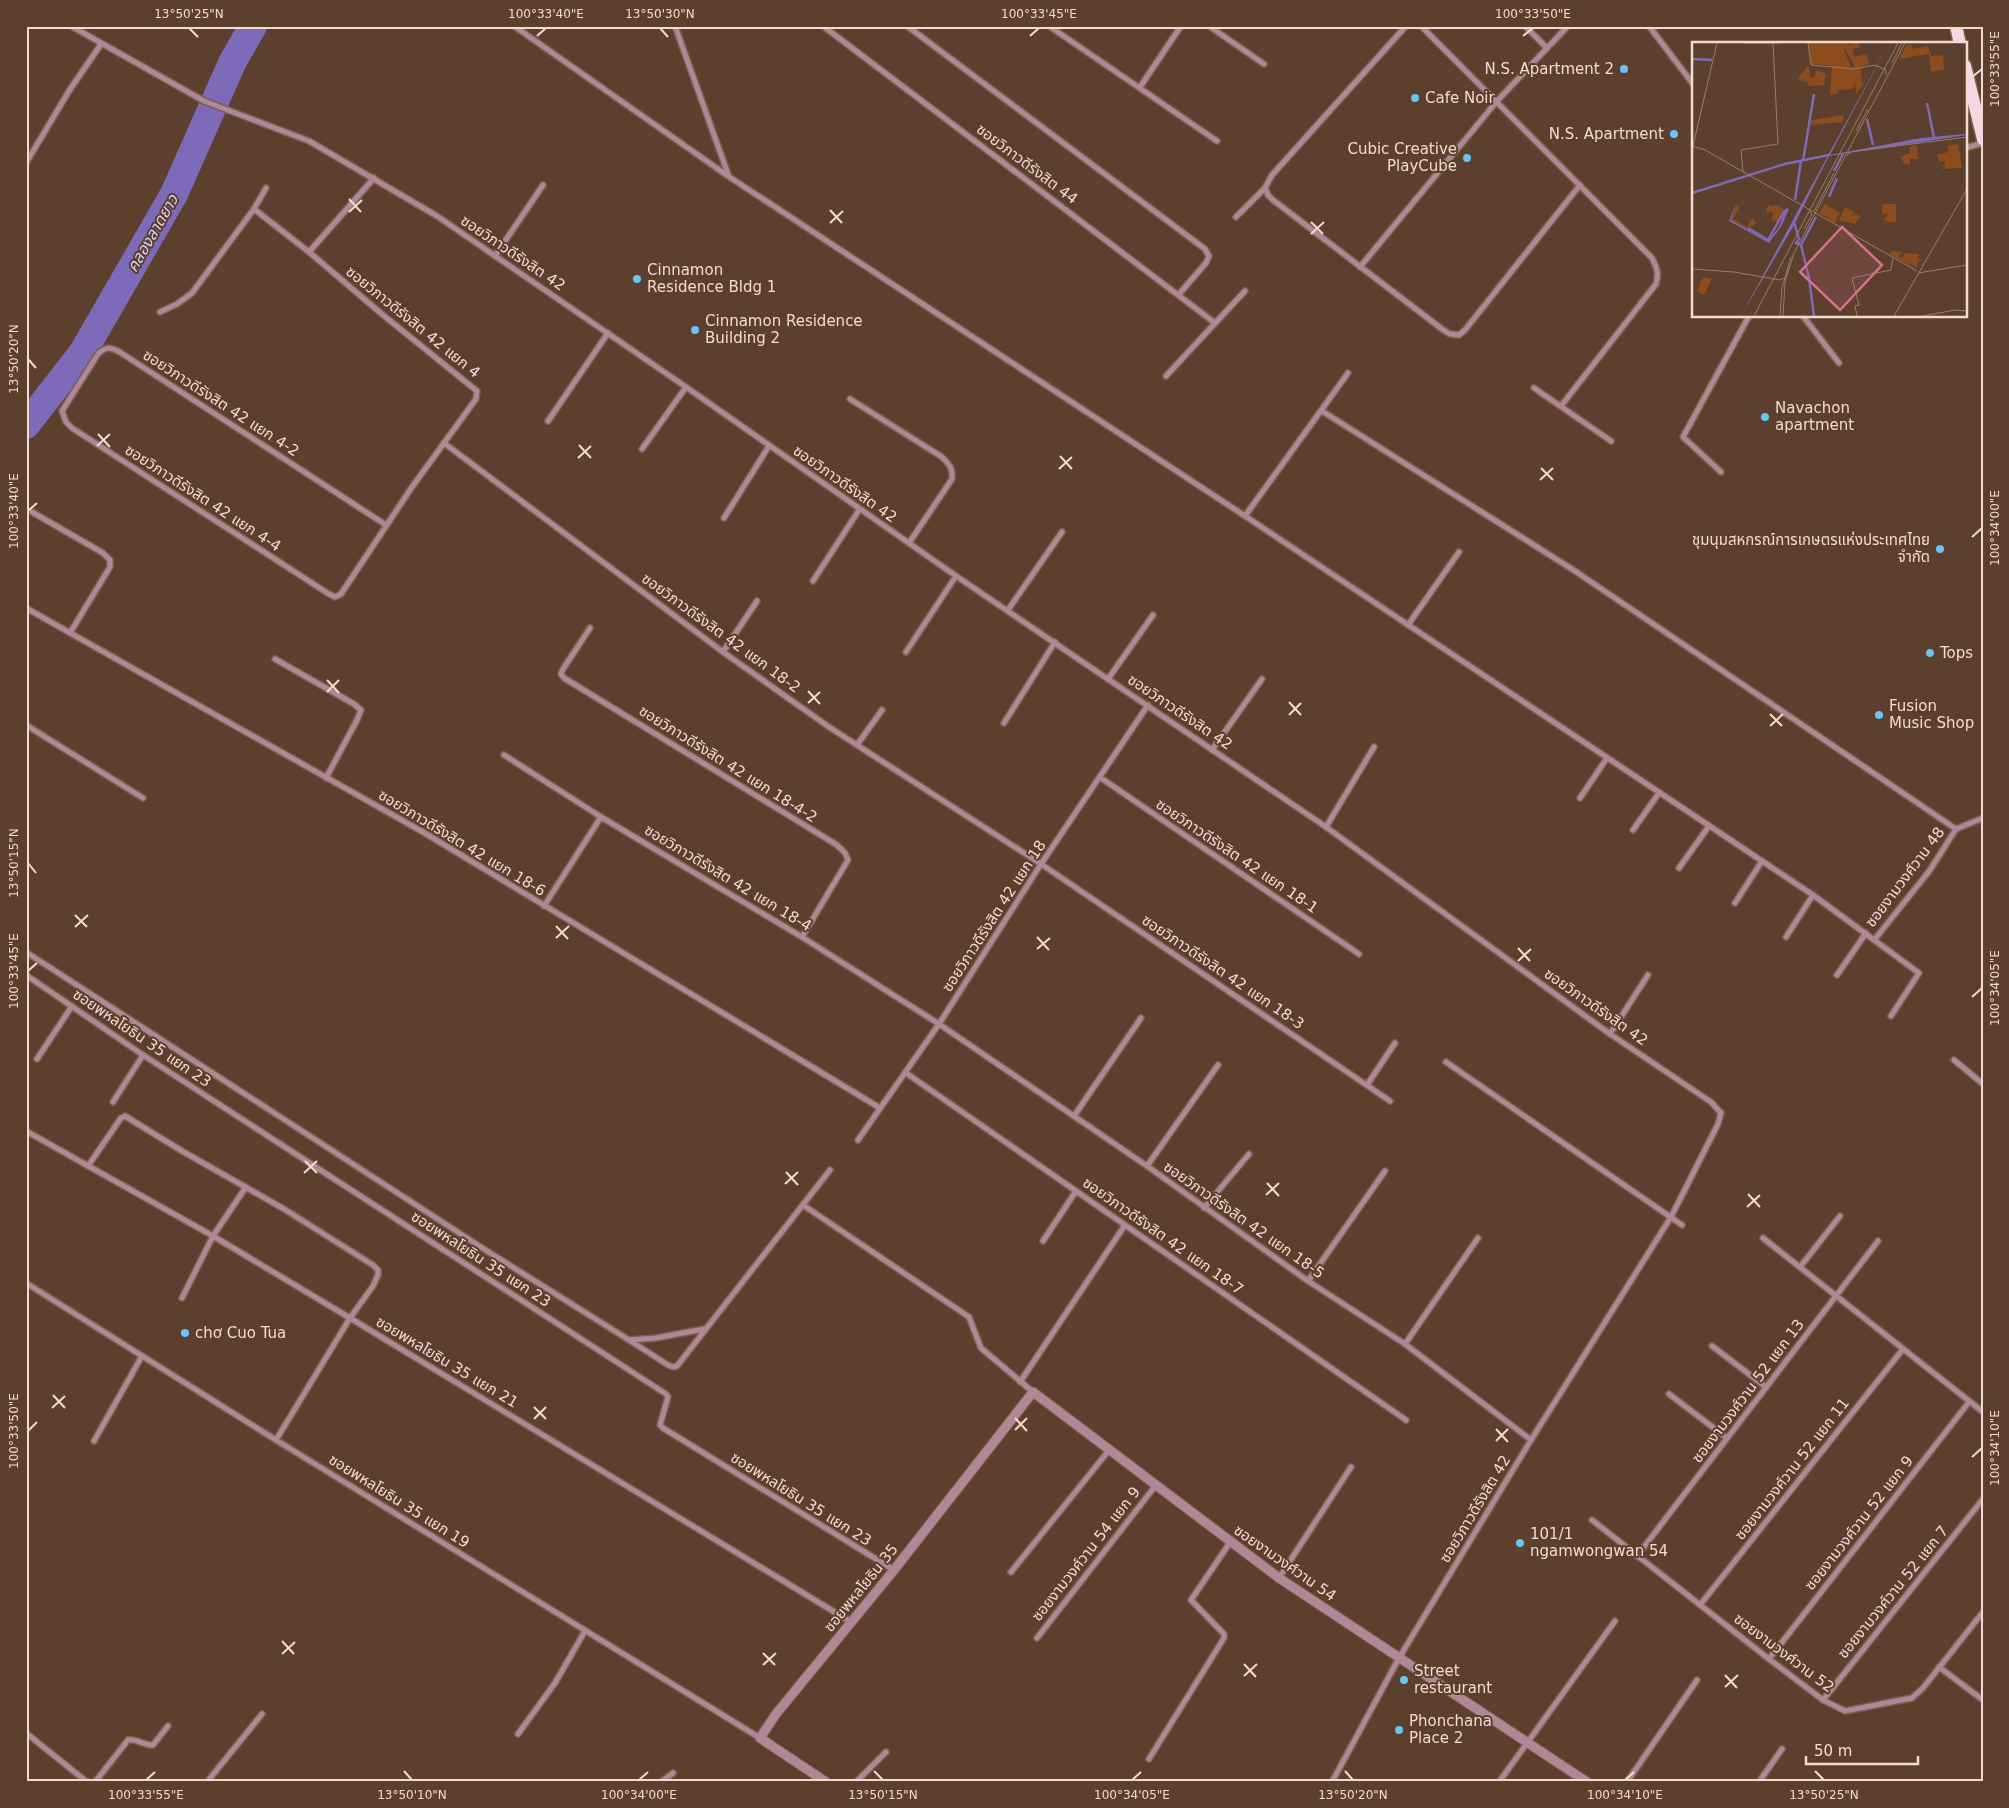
<svg xmlns="http://www.w3.org/2000/svg" width="2009" height="1808" viewBox="0 0 2009 1808" font-family="'DejaVu Sans','Noto Sans Thai',sans-serif">
<style>
.lines{fill:none;stroke-linecap:round;stroke-linejoin:round}
.river{stroke:#7d6ab9;stroke-width:28}
.minor-casing{stroke:#795f4d;stroke-width:8}
.tertiary-casing{stroke:#795f4d;stroke-width:11}
.primary-casing{stroke:#795f4d;stroke-width:15}
.minor{stroke:#af8797;stroke-width:5}
.tertiary{stroke:#af8797;stroke-width:9}
.primary{stroke:#f8d6e3;stroke-width:12}
.ticks{fill:none;stroke:#efddd2;stroke-width:2}
.poi-dot{fill:#6ac3f1;stroke:#5c3f2c;stroke-width:2}
.labels{text-anchor:middle;stroke-width:4;stroke-linejoin:round;paint-order:stroke}
.poi-label{font-size:15px;fill:#efddd2;stroke:#5c3f2c;text-anchor:start}
.street-label{font-size:15px;fill:#efddd2;stroke:#5c3f2c}
.water-label{font-size:16px;font-style:italic;fill:#d9d1fd;stroke:#5c3f2c}
.inset-river{fill:none;stroke:#7d6ab9;stroke-width:2.5}
.inset-road{fill:none;stroke:#977e6e;stroke-width:1}
.view{fill:#d67191;fill-opacity:0.15;stroke:#d67191;stroke-width:2.5}
.inset-edge{fill:none;stroke:#efddd2;stroke-width:2.5}
.neatline{fill:none;stroke:#efddd2;stroke-width:2}
.ticks-label{font-size:12px;text-anchor:middle;fill:#efddd2}
</style>
<rect width="100%" height="100%" fill="#5c3f2c"/>
<g class="lines">
<polyline class="river" points="26,425 83,352 174,194 233,61 253,26"/>
<defs>
<g id="minor">
<polyline points="71,26 204,101 309,141 437,216 686,387 956,576 1326,827 1610,1034 1711,1102 1721,1113 1718,1124 1671,1217 1531,1440 1399,1658 1332,1782"/>
<polyline points="514,26 728,176 1245,516 1813,895 1919,973 1891,1016"/>
<polyline points="675,26 728,174"/>
<polyline points="823,26 1215,323"/>
<polyline points="907,26 1205,249 1209,256 1206,263 1179,294"/>
<polyline points="1049,26 1217,141"/>
<polyline points="1209,26 1264,64"/>
<path d="M1421,26L1652,258C1657,268 1659,273 1656,284L1561,406"/>
<polyline points="1525,26 1547,48"/>
<polyline points="1649,26 1693,84"/>
<polyline points="1140,87 1181,26"/>
<polyline points="1965,148 1983,143"/>
<polyline points="26,163 69,91 101,44"/>
<path d="M374,178L309,252L383,315L477,391L476,399L412,487L341,594L335,597L329,594L72,428L66,422L62,411L98,354C105,347 109,347 118,351L386,525"/>
<polyline points="1265,188 1268,195 1273,200 1442,329 1450,334 1459,335 1465,330 1580,185"/>
<polyline points="254,209 309,252"/>
<polyline points="1236,217 1265,188 1272,175 1406,26"/>
<polyline points="495,256 543,185"/>
<polyline points="1360,267 1497,101 1568,26"/>
<polyline points="160,312 177,304 192,293 254,209 266,188"/>
<polyline points="1803,316 1839,363"/>
<polyline points="1166,376 1245,291"/>
<polyline points="1534,388 1611,441"/>
<path d="M850,399L942,457C950,465 953,469 952,479L909,543"/>
<polyline points="1322,411 1575,571 1956,829"/>
<polyline points="548,421 608,333"/>
<polyline points="444,443 723,652 829,727 1041,864 1390,1101"/>
<polyline points="642,449 686,387"/>
<polyline points="1721,472 1683,437 1749,316"/>
<polyline points="32,512 103,553 110,560 110,567 70,633"/>
<polyline points="1245,516 1348,373"/>
<polyline points="724,518 769,446"/>
<polyline points="813,581 859,510"/>
<polyline points="26,608 423,832 880,1108"/>
<polyline points="1008,610 1062,532"/>
<polyline points="1408,625 1459,552"/>
<polyline points="590,628 563,669 561,674 564,678 837,845 845,853 848,860 802,937"/>
<polyline points="723,652 757,601"/>
<polyline points="906,652 956,576"/>
<polyline points="275,659 354,704 361,710 357,720 326,778"/>
<polyline points="1108,679 1153,615"/>
<polyline points="1004,723 1055,642"/>
<polyline points="26,725 143,798"/>
<polyline points="857,745 882,710"/>
<polyline points="1212,750 1262,679"/>
<polyline points="504,755 601,817 802,937 939,1024 1147,1166 1308,1281 1405,1344 1531,1440"/>
<polyline points="1101,778 1359,954"/>
<polyline points="1580,798 1607,758"/>
<polyline points="1326,827 1374,747"/>
<polyline points="1633,830 1659,793"/>
<polyline points="1679,868 1709,826"/>
<polyline points="1735,903 1762,861"/>
<polyline points="544,906 601,817"/>
<polyline points="1786,937 1813,895"/>
<polyline points="1875,939 1930,870 1956,829 1983,818"/>
<polyline points="26,952 487,1251 629,1340 656,1338 704,1329"/>
<polyline points="26,975 143,1055 666,1394 668,1397 660,1425 663,1428 894,1570"/>
<polyline points="1837,975 1866,933"/>
<polyline points="1610,1034 1648,975"/>
<polyline points="37,1059 72,1006"/>
<polyline points="1954,1060 1983,1084"/>
<polyline points="1446,1062 1682,1225"/>
<polyline points="906,1073 1406,1420"/>
<polyline points="1367,1085 1395,1043"/>
<polyline points="113,1102 143,1055"/>
<polyline points="1074,1116 1141,1018"/>
<polyline points="26,1131 213,1236 350,1318 851,1622"/>
<polyline points="858,1140 939,1024 1041,864 1148,705"/>
<polyline points="88,1166 121,1118 125,1116 182,1151 284,1209 373,1265 378,1270 378,1275 373,1286 350,1318 276,1440"/>
<polyline points="1147,1166 1218,1065"/>
<polyline points="803,1205 969,1317 981,1348 1033,1392"/>
<polyline points="1204,1208 1249,1154"/>
<polyline points="1763,1238 1983,1412"/>
<polyline points="1043,1241 1076,1191"/>
<polyline points="1800,1267 1840,1216"/>
<polyline points="1308,1281 1385,1171"/>
<polyline points="26,1283 276,1440 760,1738"/>
<polyline points="182,1298 213,1236 246,1187"/>
<polyline points="629,1340 668,1365 673,1367 677,1366 830,1170"/>
<polyline points="1405,1344 1478,1238"/>
<polyline points="1712,1346 1766,1387"/>
<polyline points="1020,1382 1125,1225"/>
<polyline points="1669,1394 1727,1438"/>
<polyline points="94,1441 142,1356"/>
<polyline points="1592,1520 1769,1659 1823,1700 1845,1711 1912,1698 1923,1688 1983,1612"/>
<polyline points="1637,1556 1878,1241"/>
<polyline points="1011,1572 1110,1449"/>
<polyline points="1279,1578 1351,1467"/>
<polyline points="1700,1605 1903,1349"/>
<polyline points="1037,1638 1156,1485"/>
<polyline points="1769,1659 1969,1402"/>
<polyline points="1939,1667 1983,1700"/>
<polyline points="1823,1700 1983,1499"/>
<polyline points="26,1733 87,1782"/>
<polyline points="518,1734 555,1683 585,1631"/>
<polyline points="1149,1759 1224,1638 1224,1634 1191,1600 1231,1541"/>
<path d="M95,1782L128,1740C136,1738 145,1746 153,1745L168,1726"/>
<polyline points="207,1782 262,1714"/>
<polyline points="661,1782 673,1773"/>
<polyline points="856,1782 886,1752"/>
<polyline points="1499,1782 1615,1621"/>
<polyline points="1627,1782 1697,1680"/>
<polyline points="1759,1782 1782,1749"/>
</g>
<polyline id="tertiary" points="826,1782 760,1738 776,1714 894,1570 1033,1392 1279,1578 1587,1782"/>
<g id="primary">
<polyline points="1956,26 1960,44"/>
<polyline points="1965,66 1983,139"/>
</g>
</defs>
<use href="#minor" class="minor-casing"/>
<use href="#tertiary" class="tertiary-casing"/>
<use href="#primary" class="primary-casing"/>
<use href="#minor" class="minor"/>
<use href="#tertiary" class="tertiary"/>
<use href="#primary" class="primary"/>
</g>
<path class="ticks" d="M189,28L198,37M660,28L668,37M537,36L546,28M1030,36L1039,28M1523,36L1533,28M1972,77L1982,69M349,199L361,212M830,210L842,223M349,212L362,200M1311,222L1323,234M830,223L843,211M1311,234L1324,222M28,359L36,368M98,434L110,447M579,445L591,458M97,446L110,434M1060,456L1072,469M578,458L591,446M1541,468L1553,480M1059,469L1072,457M1540,480L1553,468M28,511L37,503M1972,537L1982,528M327,680L339,693M808,691L820,704M327,692L339,680M1289,702L1301,715M808,703L820,692M1770,714L1782,726M1289,715L1301,703M1770,726L1783,714M28,863L36,873M75,915L87,927M556,926L568,939M75,927L88,915M1037,937L1049,950M556,938L569,926M1518,948L1530,961M1037,949L1050,938M1518,961L1531,949M28,971L37,963M1972,997L1982,988M305,1161L317,1173M786,1172L798,1185M304,1173L317,1161M1267,1183L1279,1196M785,1184L798,1172M1748,1194L1760,1207M1266,1195L1279,1183M1747,1207L1760,1195M53,1395L65,1408M534,1407L546,1419M52,1408L65,1396M1015,1418L1027,1431M534,1419L546,1407M1496,1429L1508,1442M1015,1430L1027,1418M28,1431L37,1422M1496,1441L1508,1429M1972,1457L1982,1448M282,1641L294,1654M763,1653L775,1665M282,1654L295,1642M1244,1664L1256,1677M763,1665L776,1653M1725,1675L1737,1688M1244,1676L1257,1664M1725,1687L1738,1675M404,1771L412,1780M874,1771L883,1780M1345,1771L1353,1780M1815,1771L1824,1780M146,1780L155,1772M639,1780L648,1772M1132,1780L1141,1772M1625,1780L1634,1772"/>
<g class="poi-dot">
<circle cx="1624" cy="69" r="5"/>
<circle cx="1415" cy="98" r="5"/>
<circle cx="1674" cy="134" r="5"/>
<circle cx="1467" cy="158" r="5"/>
<circle cx="637" cy="279" r="5"/>
<circle cx="695" cy="330" r="5"/>
<circle cx="1765" cy="417" r="5"/>
<circle cx="1940" cy="549" r="5"/>
<circle cx="1930" cy="653" r="5"/>
<circle cx="1879" cy="715" r="5"/>
<circle cx="185" cy="1333" r="5"/>
<circle cx="1520" cy="1543" r="5"/>
<circle cx="1404" cy="1680" r="5"/>
<circle cx="1399" cy="1730" r="5"/>
</g>
<g class="labels">
<g class="poi-label">
<text x="1614" y="74" text-anchor="end">N.S. Apartment 2</text>
<text x="1425" y="103">Cafe Noir</text>
<text x="1664" y="139" text-anchor="end">N.S. Apartment</text>
<text x="1457" y="154" text-anchor="end">Cubic Creative<tspan x="1457" dy="17">PlayCube</tspan></text>
<text x="647" y="275">Cinnamon<tspan x="647" dy="17">Residence Bldg 1</tspan></text>
<text x="705" y="326">Cinnamon Residence<tspan x="705" dy="17">Building 2</tspan></text>
<text x="1775" y="413">Navachon<tspan x="1775" dy="17">apartment</tspan></text>
<text x="1930" y="545" text-anchor="end">ชุมนุมสหกรณ์การเกษตรแห่งประเทศไทย<tspan x="1930" dy="17">จำกัด</tspan></text>
<text x="1940" y="658">Tops</text>
<text x="1889" y="711">Fusion<tspan x="1889" dy="17">Music Shop</tspan></text>
<text x="195" y="1338">chơ Cuo Tua</text>
<text x="1530" y="1539">101/1<tspan x="1530" dy="17">ngamwongwan 54</tspan></text>
<text x="1414" y="1676">Street<tspan x="1414" dy="17">restaurant</tspan></text>
<text x="1409" y="1726">Phonchana<tspan x="1409" dy="17">Place 2</tspan></text>
</g>
<g class="street-label">
<text transform="translate(1027 164) rotate(37)" y="5">ซอยวิภาวดีรังสิต 44</text>
<text transform="translate(513 253) rotate(34)" y="5">ซอยวิภาวดีรังสิต 42</text>
<text transform="translate(413 322) rotate(39)" y="5">ซอยวิภาวดีรังสิต 42 แยก 4</text>
<text transform="translate(221 403) rotate(33)" y="5">ซอยวิภาวดีรังสิต 42 แยก 4-2</text>
<text transform="translate(845 484) rotate(35)" y="5">ซอยวิภาวดีรังสิต 42</text>
<text transform="translate(203 498) rotate(33)" y="5">ซอยวิภาวดีรังสิต 42 แยก 4-4</text>
<text transform="translate(721 633) rotate(36)" y="5">ซอยวิภาวดีรังสิต 42 แยก 18-2</text>
<text transform="translate(1180 712) rotate(34)" y="5">ซอยวิภาวดีรังสิต 42</text>
<text transform="translate(728 764) rotate(32)" y="5">ซอยวิภาวดีรังสิต 42 แยก 18-4-2</text>
<text transform="translate(462 843) rotate(31)" y="5">ซอยวิภาวดีรังสิต 42 แยก 18-6</text>
<text transform="translate(1237 856) rotate(34)" y="5">ซอยวิภาวดีรังสิต 42 แยก 18-1</text>
<text transform="translate(1905 877) rotate(-53)" y="5">ซอยงามวงศ์วาน 48</text>
<text transform="translate(728 878) rotate(31)" y="5">ซอยวิภาวดีรังสิต 42 แยก 18-4</text>
<text transform="translate(994 916) rotate(-57)" y="5">ซอยวิภาวดีรังสิต 42 แยก 18</text>
<text transform="translate(1223 972) rotate(34)" y="5">ซอยวิภาวดีรังสิต 42 แยก 18-3</text>
<text transform="translate(1596 1007) rotate(35)" y="5">ซอยวิภาวดีรังสิต 42</text>
<text transform="translate(142 1038) rotate(34)" y="5">ซอยพหลโยธิน 35 แยก 23</text>
<text transform="translate(1244 1220) rotate(35)" y="5">ซอยวิภาวดีรังสิต 42 แยก 18-5</text>
<text transform="translate(1163 1236) rotate(35)" y="5">ซอยวิภาวดีรังสิต 42 แยก 18-7</text>
<text transform="translate(481 1259) rotate(33)" y="5">ซอยพหลโยธิน 35 แยก 23</text>
<text transform="translate(447 1362) rotate(31)" y="5">ซอยพหลโยธิน 35 แยก 21</text>
<text transform="translate(1748 1391) rotate(-53)" y="5">ซอยงามวงศ์วาน 52 แยก 13</text>
<text transform="translate(1792 1469) rotate(-52)" y="5">ซอยงามวงศ์วาน 52 แยก 11</text>
<text transform="translate(801 1499) rotate(32)" y="5">ซอยพหลโยธิน 35 แยก 23</text>
<text transform="translate(399 1501) rotate(32)" y="5">ซอยพหลโยธิน 35 แยก 19</text>
<text transform="translate(1475 1509) rotate(-59)" y="5">ซอยวิภาวดีรังสิต 42</text>
<text transform="translate(1859 1523) rotate(-52)" y="5">ซอยงามวงศ์วาน 52 แยก 9</text>
<text transform="translate(1086 1554) rotate(-52)" y="5">ซอยงามวงศ์วาน 54 แยก 9</text>
<text transform="translate(1285 1563) rotate(35)" y="5">ซอยงามวงศ์วาน 54</text>
<text transform="translate(861 1588) rotate(-51)" y="5">ซอยพหลโยธิน 35</text>
<text transform="translate(1893 1592) rotate(-51)" y="5">ซอยงามวงศ์วาน 52 แยก 7</text>
<text transform="translate(1784 1653) rotate(37)" y="5">ซอยงามวงศ์วาน 52</text>
</g>
<g class="water-label">
<text transform="translate(152 233) rotate(-60)" y="6">คลองลาดยาว</text>
</g>
</g>
<g transform="translate(1692 42)">
<rect width="275" height="275" fill="#5c3f2c"/>
<path d="M117,1H158L152,8L159,25L119,22ZM160,1H166L168,5L161,7L162,15L175,12L177,22L163,27L164,41L160,47L146,48V51L138,53L140,23L163,25L153,7ZM215,2L220,3L221,7L236,4L239,14L251,13L252,27L239,30L237,12L207,17ZM117,23L118,36L123,34L124,28L134,32L132,43L116,44L115,40L105,37ZM57,148L41,177L55,185L60,177V176L65,181L56,186L76,197L84,183L76,199L39,178L45,162L47,165L57,148L60,149ZM82,162L93,168L85,182L84,178L80,180L81,171L78,169L76,172L74,168L77,163L81,165ZM153,165L162,170L160,175L163,171L168,174L163,182L147,178ZM11,235L20,237L12,253L5,249Z" fill="#8d4c1d"/>
<path d="M169,26V34L166,36L171,35L169,39L172,42L164,52L163,27Z" fill="#8d4c1d"/>
<path d="M152,73L151,80L119,83V78Z" fill="#8d4c1d"/>
<path d="M133,162L148,171L143,181L127,171ZM200,209L211,210L207,213L208,217L213,211L227,212L225,218L227,216L230,218L225,220V226L215,219L221,225L197,212Z" fill="#8d4c1d"/>
<path d="M266,102L270,126L248,127L254,125L249,124L253,123V119L247,120L245,113L256,110V104ZM225,103L226,117H218V123L212,122L209,115L218,111V105ZM190,162H204V180L201,178L204,181L191,178L196,173L190,171Z" fill="#8d4c1d"/>
<path d="M197,1L138,113L229,96L273,92L275,93L137,114L102,183L49,274ZM45,159L39,178L76,199L87,185L94,166L97,167L89,185L77,201L37,179Z" fill="#7d6ab9"/>
<path class="inset-river" d="M0,17L20,18M235,61L242,96M175,77L181,103M111,119L122,52M142,129L151,112M0,151L93,122L137,113M137,155L145,136M103,158L109,119M102,180L107,197L104,201L109,203L117,236L122,274M56,186L76,198L93,168M109,203L124,175"/>
<path class="inset-road" d="M52,1H90M116,1L119,23L162,27L183,23L194,28V33M200,21L210,1M164,89L176,67M0,104L13,108L225,229M0,108L25,1M155,114L158,110L275,95M51,130L49,108L86,102L81,1M122,169L142,131M112,187L120,172L117,169M0,227L42,230L88,238L92,236M226,231L275,223M62,274L206,1M88,274L90,246L99,215M91,274L93,240L102,211L213,1M165,274L163,264L167,263L160,236L199,228L201,216M202,274L275,147M231,274L263,268L275,269"/>
<path class="view" d="M150,185L190,223L148,268L108,230Z"/>
<rect width="275" height="275" class="inset-edge"/>
</g>
<rect width="2009" height="1808" fill="none" stroke="#5c3f2c" stroke-width="55"/>
<path d="M1806 1756v8h112v-8" fill="none" stroke="#efddd2" stroke-width="2.5"/>
<text x="1814" y="1756" font-size="15" fill="#efddd2" stroke="#5c3f2c" stroke-width="4" paint-order="stroke">50 m</text>
<rect x="28" y="28" width="1954" height="1752" class="neatline"/>
<g class="ticks-label">
<text x="189" y="18">13°50'25"N</text>
<text x="546" y="18">100°33'40"E</text>
<text x="660" y="18">13°50'30"N</text>
<text x="1039" y="18">100°33'45"E</text>
<text x="1533" y="18">100°33'50"E</text>
<text transform="translate(1995 69) rotate(-90)" y="4">100°33'55"E</text>
<text transform="translate(14 359) rotate(-90)" y="4">13°50'20"N</text>
<text transform="translate(14 511) rotate(-90)" y="4">100°33'40"E</text>
<text transform="translate(1995 528) rotate(-90)" y="4">100°34'00"E</text>
<text transform="translate(14 863) rotate(-90)" y="4">13°50'15"N</text>
<text transform="translate(14 971) rotate(-90)" y="4">100°33'45"E</text>
<text transform="translate(1995 988) rotate(-90)" y="4">100°34'05"E</text>
<text transform="translate(14 1431) rotate(-90)" y="4">100°33'50"E</text>
<text transform="translate(1995 1448) rotate(-90)" y="4">100°34'10"E</text>
<text x="146" y="1799">100°33'55"E</text>
<text x="412" y="1799">13°50'10"N</text>
<text x="639" y="1799">100°34'00"E</text>
<text x="883" y="1799">13°50'15"N</text>
<text x="1132" y="1799">100°34'05"E</text>
<text x="1353" y="1799">13°50'20"N</text>
<text x="1625" y="1799">100°34'10"E</text>
<text x="1824" y="1799">13°50'25"N</text>
</g>
</svg>
